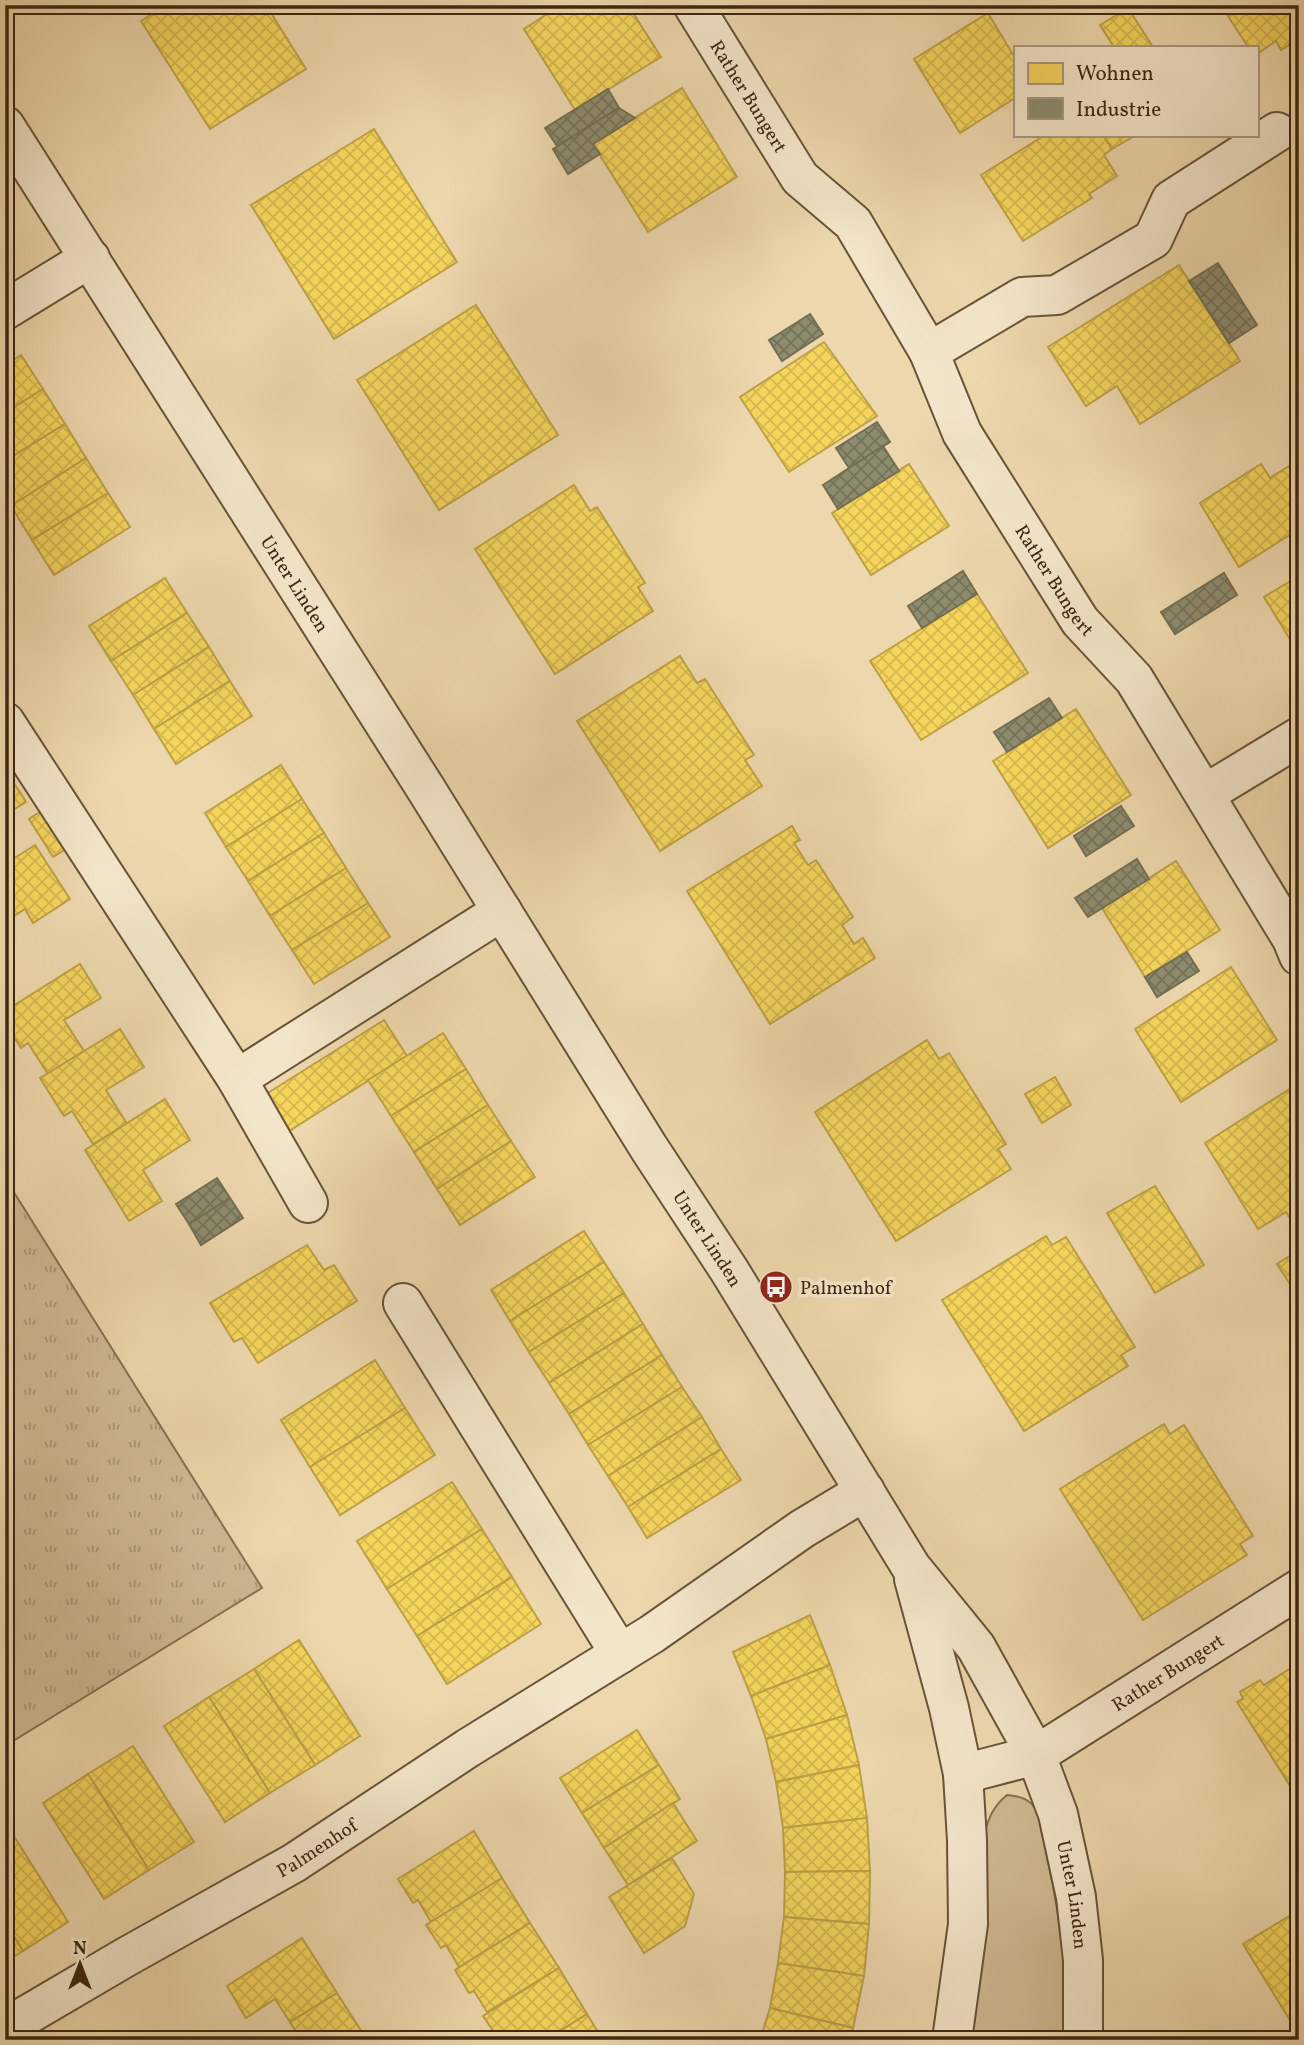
<svg xmlns="http://www.w3.org/2000/svg" width="1304" height="2045" viewBox="0 0 1304 2045" font-family="Vollkorn,serif">
<style>
.green{fill:#cfb992;stroke:#867052;stroke-width:2}
.park{fill:url(#park-tufts);stroke:#867052;stroke-width:2}
.homes{fill:url(#homes-cross-hatch);stroke:#bea146;stroke-width:2}
.industry{fill:url(#industry-cross-hatch);stroke:#746e52;stroke-width:2}
.lines{fill:none;stroke-linecap:round;stroke-linejoin:round}
.street-casing{stroke:#695338;stroke-width:42}
.street{stroke:#f3e5c9;stroke-width:38}
.labels{text-anchor:middle;stroke-width:7;stroke-linejoin:round;paint-order:stroke}
.street-label{font-size:19px;fill:#3d2712;stroke:#f3e5c9}
.poi-label{font-size:19px;fill:#3d2712;stroke:#f3e5c9;text-anchor:start}
</style>
<defs>
<pattern id="park-tufts" width="24" height="20" patternUnits="userSpaceOnUse" patternTransform="scale(1.75)"><rect width="24" height="20" fill="#cfb992"/><path d="M3 7l-1-3M5 7V3M7 7l1-3M15 17l-1-3M17 17v-4M19 17l1-3" fill="none" stroke="#a99676"/></pattern>
<pattern id="homes-cross-hatch" width="8" height="8" patternUnits="userSpaceOnUse" patternTransform="scale(1.75)"><rect width="8" height="8" fill="#f6d55c"/><path d="M0 0l8 8M0 8l8-8" fill="none" stroke="#d4b74f"/></pattern>
<pattern id="industry-cross-hatch" width="8" height="8" patternUnits="userSpaceOnUse" patternTransform="scale(1.75)"><rect width="8" height="8" fill="#8c8c6e"/><path d="M0 0l8 8M0 8l8-8" fill="none" stroke="#747259"/></pattern>
</defs>
<rect width="100%" height="100%" fill="#edd7ac"/>
<filter id="stains"><feTurbulence type="fractalNoise" baseFrequency=".00286" numOctaves="4"/><feColorMatrix values="0 0 0 0 .2 0 0 0 0 .09 0 0 0 0 .02 0 0 0 .5 -.17"/></filter>
<radialGradient id="worn" r=".72"><stop offset=".6" stop-color="#630" stop-opacity="0"/><stop offset="1" stop-color="#630" stop-opacity=".3"/></radialGradient>
<path class="green" d="M1007,1795C1018,1796 1028,1798 1035,1808C1043,1820 1045,1842 1047,1856C1060,1916 1069,1978 1063,2040H964L983,1838C988,1820 992,1807 1007,1795Z"/>
<polygon class="park" points="5,1178 262,1588 5,1746"/>
<g class="homes">
<polygon points="166,5 266,5 306,69 210,129 141,21"/>
<polygon points="561,5 628,5 661,57 575,110 524,29"/>
<polygon points="1221,5 1299,5 1299,39 1281,50 1276,41 1257,54 1257,47 1248,47"/>
<polygon points="1128,8 1153,47 1114,47 1100,25"/>
<polygon points="988,13 1015,58 1015,98 960,133 914,59"/>
<polygon points="682,88 737,177 648,232 593,144"/>
<polygon points="374,129 457,262 334,339 251,205"/>
<polygon points="1045,135 1103,135 1112,149 1104,155 1117,176 1089,194 1092,198 1023,241 981,175"/>
<polygon points="1103,135 1136,135 1112,149"/>
<polygon points="1179,265 1240,361 1140,424 1117,386 1086,406 1048,347"/>
<polygon points="476,305 558,435 439,510 357,380"/>
<polygon points="824,342 877,416 789,472 740,397"/>
<polygon points="21,355 43,389 5,413 5,365"/>
<polygon points="43,389 65,424 5,461 5,413"/>
<polygon points="65,424 86,458 11,506 5,498 5,461"/>
<polygon points="86,458 108,493 32,540 11,506"/>
<polygon points="1299,460 1299,529 1239,567 1200,503 1261,464 1270,478"/>
<polygon points="909,464 949,526 871,575 832,513"/>
<polygon points="574,485 590,511 597,507 645,583 638,587 653,611 555,674 475,549"/>
<polygon points="108,493 130,527 54,575 32,540"/>
<polygon points="1299,576 1299,654 1264,597"/>
<polygon points="165,578 187,613 111,661 89,626"/>
<polygon points="977,594 1028,673 921,740 870,661"/>
<polygon points="187,613 209,647 133,695 111,661"/>
<polygon points="209,647 230,681 154,729 133,695"/>
<polygon points="680,656 697,683 705,679 754,755 745,760 762,786 660,851 577,721"/>
<polygon points="230,681 252,716 176,764 154,729"/>
<polygon points="1076,709 1131,795 1048,848 993,761"/>
<polygon points="281,765 302,799 226,847 205,813"/>
<polygon points="5,769 26,802 5,815"/>
<polygon points="302,799 324,833 248,881 226,847"/>
<polygon points="49,806 73,845 53,857 29,819"/>
<polygon points="792,826 800,840 794,843 808,865 816,860 853,917 842,925 854,944 863,938 875,958 770,1024 687,891"/>
<polygon points="324,833 346,868 270,916 248,881"/>
<polygon points="35,845 70,899 33,923 25,909 5,922 5,864"/>
<polygon points="1176,861 1220,930 1145,977 1102,908"/>
<polygon points="346,868 368,903 292,950 270,916"/>
<polygon points="368,903 390,937 314,984 292,950"/>
<polygon points="80,964 101,998 64,1020 84,1051 48,1074 28,1043 21,1048 5,1023 5,1011"/>
<polygon points="1231,967 1277,1040 1181,1102 1135,1029"/>
<polygon points="384,1020 407,1056 286,1133 263,1096"/>
<polygon points="120,1029 144,1067 106,1090 127,1124 93,1144 72,1111 64,1116 40,1078"/>
<polygon points="443,1033 466,1069 391,1116 368,1080"/>
<polygon points="927,1040 939,1059 949,1053 1006,1144 998,1149 1011,1169 896,1241 815,1112"/>
<polygon points="466,1069 488,1105 414,1152 391,1116"/>
<polygon points="1055,1077 1071,1105 1042,1123 1025,1094"/>
<polygon points="1299,1083 1299,1227 1296,1228 1286,1212 1258,1229 1205,1143"/>
<polygon points="165,1099 190,1140 143,1170 162,1201 129,1221 85,1150"/>
<polygon points="488,1105 511,1141 437,1189 414,1152"/>
<polygon points="511,1141 535,1177 460,1225 437,1189"/>
<polygon points="1155,1186 1204,1265 1155,1293 1107,1213"/>
<polygon points="584,1231 604,1262 510,1321 491,1290"/>
<polygon points="1046,1236 1052,1245 1066,1237 1135,1347 1121,1355 1128,1366 1024,1431 942,1300"/>
<polygon points="307,1245 324,1270 334,1265 357,1301 258,1363 242,1338 234,1342 210,1303"/>
<polygon points="1299,1250 1299,1298 1277,1264"/>
<polygon points="604,1262 624,1293 529,1352 510,1321"/>
<polygon points="624,1293 643,1324 549,1383 529,1352"/>
<polygon points="643,1324 662,1355 569,1414 549,1383"/>
<polygon points="662,1355 682,1387 588,1445 569,1414"/>
<polygon points="375,1360 405,1408 310,1467 281,1420"/>
<polygon points="682,1387 702,1417 608,1476 588,1445"/>
<polygon points="405,1408 435,1455 340,1515 310,1467"/>
<polygon points="702,1417 721,1449 628,1507 608,1476"/>
<polygon points="1164,1424 1170,1434 1184,1425 1253,1536 1240,1544 1247,1555 1143,1620 1060,1489"/>
<polygon points="721,1449 741,1480 647,1538 628,1507"/>
<polygon points="452,1482 482,1529 387,1589 357,1541"/>
<polygon points="482,1529 512,1577 417,1636 387,1589"/>
<polygon points="512,1577 541,1624 447,1684 417,1636"/>
<polygon points="810,1615 830,1665 751,1696 733,1652"/>
<polygon points="299,1640 360,1736 315,1765 254,1669"/>
<polygon points="1299,1663 1299,1800 1237,1702 1243,1699 1240,1692 1260,1680 1264,1685"/>
<polygon points="830,1665 847,1715 766,1739 751,1696"/>
<polygon points="254,1669 315,1765 270,1793 209,1697"/>
<polygon points="209,1697 270,1793 225,1822 164,1726"/>
<polygon points="847,1715 859,1765 776,1782 766,1739"/>
<polygon points="637,1730 659,1765 582,1813 560,1778"/>
<polygon points="133,1746 194,1842 149,1870 88,1774"/>
<polygon points="659,1765 680,1799 604,1848 582,1813"/>
<polygon points="859,1765 867,1818 783,1828 776,1782"/>
<polygon points="88,1774 149,1870 104,1899 43,1803"/>
<polygon points="673,1803 697,1841 628,1885 604,1848"/>
<polygon points="867,1818 870,1871 785,1872 783,1828"/>
<polygon points="7,1825 68,1922 23,1951 5,1922 5,1826"/>
<polygon points="474,1831 502,1878 431,1922 418,1900 413,1903 398,1879"/>
<polygon points="672,1858 694,1894 685,1926 644,1953 609,1897"/>
<polygon points="870,1871 869,1924 784,1917 785,1872"/>
<polygon points="502,1878 530,1923 459,1967 446,1945 441,1948 426,1925"/>
<polygon points="1299,1910 1299,2035 1243,1944"/>
<polygon points="784,1917 869,1924 864,1976 778,1963"/>
<polygon points="5,1922 23,1951 5,1962"/>
<polygon points="530,1923 559,1968 487,2012 474,1991 469,1993 455,1970"/>
<polygon points="302,1938 337,1993 290,2022 275,1999 246,2018 227,1986"/>
<polygon points="778,1963 864,1976 853,2028 770,2008"/>
<polygon points="559,1968 587,2014 546,2040 505,2040 502,2036 498,2038 483,2016"/>
<polygon points="337,1993 367,2040 301,2040 290,2022"/>
<polygon points="770,2008 853,2028 849,2040 760,2040"/>
<polygon points="587,2014 603,2040 546,2040"/>
</g>
<g class="industry">
<polygon points="608,89 619,108 557,146 545,128"/>
<polygon points="619,108 635,118 593,144 600,154 568,174 553,149"/>
<polygon points="1218,263 1257,325 1229,343 1189,281"/>
<polygon points="810,314 823,334 782,361 769,340"/>
<polygon points="877,422 890,442 849,468 836,448"/>
<polygon points="883,446 899,471 838,509 823,485"/>
<polygon points="963,571 977,594 922,628 908,606"/>
<polygon points="1224,573 1237,595 1175,634 1161,612"/>
<polygon points="1049,698 1062,718 1007,752 994,732"/>
<polygon points="1121,806 1134,826 1086,856 1074,836"/>
<polygon points="1137,859 1149,879 1088,917 1075,898"/>
<polygon points="1187,952 1199,971 1157,997 1145,977"/>
<polygon points="217,1178 230,1198 189,1224 176,1204"/>
<polygon points="230,1198 243,1218 201,1245 189,1224"/>
</g>
<g class="lines">
<defs>
<g id="street">
<path id="s1" d="M693,5L800,178L853,223L929,352L962,433L1080,621L1134,679L1292,939L1299,956"/>
<path id="s2" d="M5,126L426,789L649,1148L729,1270L911,1567L976,1647L1036,1755L1058,1814L1076,1897L1083,1960V2040"/>
<polyline points="5,310 90,258"/>
<polyline points="929,352 1022,297 1057,295 1153,239 1171,200 1277,132"/>
<polyline points="5,722 237,1079 308,1203"/>
<polyline points="1205,794 1299,737"/>
<polyline points="237,1079 502,911"/>
<polyline points="403,1303 620,1654"/>
<polyline points="914,1579 949,1708 963,1774 967,1840 968,1924 952,2040"/>
<path id="s3" d="M963,1774L1036,1755L1299,1589"/>
<path id="s4" d="M5,2028L126,1957L294,1863L468,1748L652,1634L802,1529L865,1491"/>
</g>
</defs>
<use href="#street" class="street-casing"/>
<use href="#street" class="street"/>
</g>
<defs>
<symbol id="bus-disc" viewBox="-11 -11 22 22"><circle r="9.5" fill="#8f2418" stroke="#f3e5c9"/><path d="M-5-6H5V4H4V6H2V4H-2V6H-4V4H-5ZM-3.5-4V0h7V-4ZM-3.5 1.2v1.5H-2V1.2ZM2 1.2v1.5H3.5V1.2Z" fill="#fff"/></symbol>
</defs>
<g fill-rule="evenodd">
<use href="#bus-disc" x="757" y="1268" width="38" height="38"/>
</g>
<g class="labels">
<g class="street-label">
<text dy="7" stroke="none"><textPath href="#s1" startOffset="107">Rather Bungert</textPath></text>
<text dy="7" stroke="none"><textPath href="#s1" startOffset="684">Rather Bungert</textPath></text>
<text dy="7" stroke="none"><textPath href="#s2" startOffset="542">Unter Linden</textPath></text>
<text dy="7" stroke="none"><textPath href="#s2" startOffset="1316">Unter Linden</textPath></text>
<text dy="7" stroke="none"><textPath href="#s3" startOffset="231">Rather Bungert</textPath></text>
<text dy="7" stroke="none"><textPath href="#s4" startOffset="360">Palmenhof</textPath></text>
<text dy="7" stroke="none"><textPath href="#s2" startOffset="2074">Unter Linden</textPath></text>
</g>
<g class="poi-label">
<text x="800" y="1294">Palmenhof</text>
</g>
</g>
<rect width="1304" height="2045" fill="none" stroke="#edd7ac" stroke-width="28"/>
<rect x="7" y="7" width="1290" height="2031" fill="none" stroke="#3d2712" stroke-width="3.5"/>
<rect x="14" y="14" width="1276" height="2017" fill="none" stroke="#3d2712" stroke-width="2"/>
<rect x="1014" y="46" width="245" height="91" fill="#f3e5c9" stroke="#aa9980" stroke-width="2"/>
<rect x="1028" y="63" width="35" height="21" fill="#f6d55c" stroke="#aa9980" stroke-width="2"/>
<text x="1076" y="80" font-size="21" fill="#3d2712">Wohnen</text>
<rect x="1028" y="98" width="35" height="21" fill="#8c8c6e" stroke="#aa9980" stroke-width="2"/>
<text x="1076" y="116" font-size="21" fill="#3d2712">Industrie</text>
<g transform="translate(80 1964)" stroke="#f3e5c9" stroke-width="5" paint-order="stroke">
<path d="M0-5L12 26L0 18L-12 26Z" fill="#3d2712"/>
<text y="-10" font-size="19" font-weight="bold" text-anchor="middle" fill="#3d2712">N</text>
</g>
<rect width="100%" height="100%" filter="url(#stains)"/>
<rect width="100%" height="100%" fill="url(#worn)"/>
</svg>
